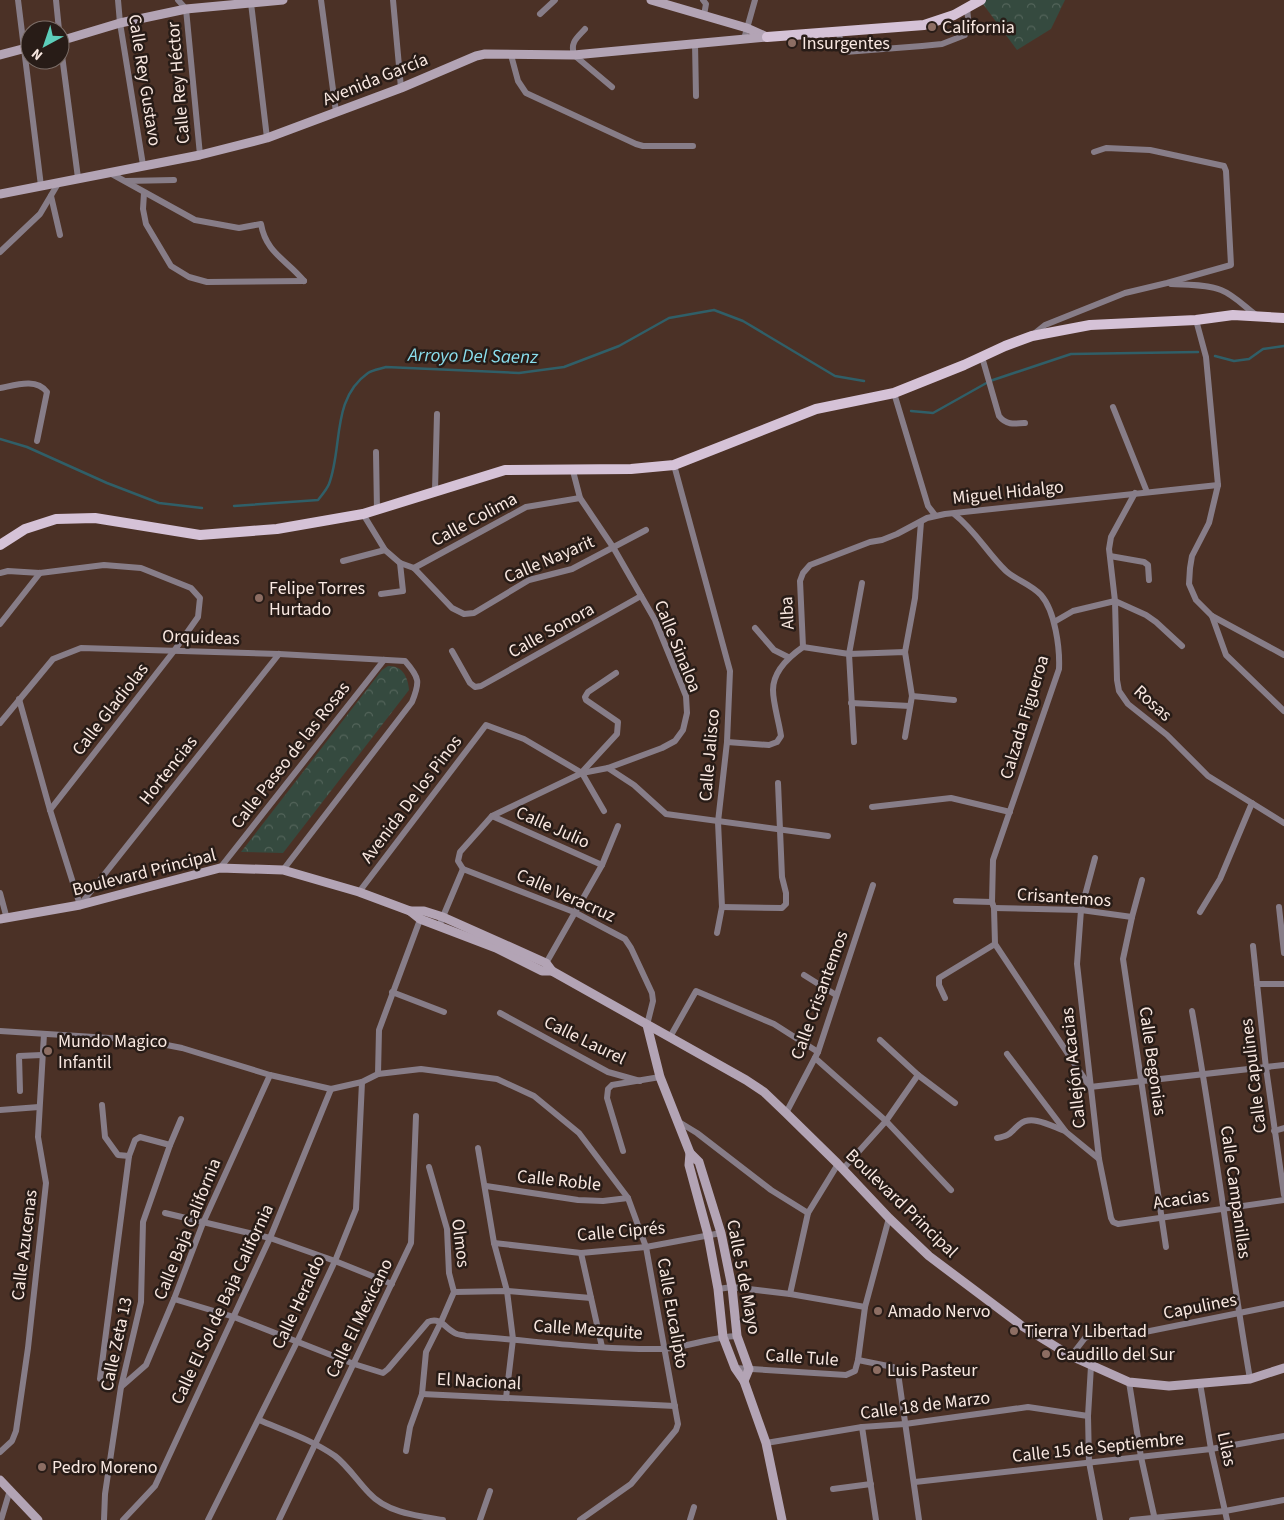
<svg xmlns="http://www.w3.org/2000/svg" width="1284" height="1520" viewBox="0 0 1284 1520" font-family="'Source Sans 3',sans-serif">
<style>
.park{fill:url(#park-crowns)}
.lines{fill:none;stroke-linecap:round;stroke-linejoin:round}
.stream{stroke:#305f68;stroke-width:2.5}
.street{stroke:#877d88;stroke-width:6}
.secondary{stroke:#b3a4b5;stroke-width:9}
.primary{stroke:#d5c2d7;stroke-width:10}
.education-dot{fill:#8d6e63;stroke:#281c17;stroke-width:2}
.labels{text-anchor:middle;stroke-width:5;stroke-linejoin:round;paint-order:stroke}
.poi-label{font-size:18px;fill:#f9e8e1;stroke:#281c17;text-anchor:start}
.street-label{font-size:18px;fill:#f9e8e1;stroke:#281c17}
.water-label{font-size:19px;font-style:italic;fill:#8adeed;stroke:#281c17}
</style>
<defs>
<pattern id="park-crowns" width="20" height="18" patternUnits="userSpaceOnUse" patternTransform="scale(1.25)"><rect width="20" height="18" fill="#354a3f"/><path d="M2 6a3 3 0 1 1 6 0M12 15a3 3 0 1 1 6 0" fill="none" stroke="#53645a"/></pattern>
</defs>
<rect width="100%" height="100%" fill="#4b3126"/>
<g class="park">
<polygon points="980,0 1065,0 1051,29 1017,50"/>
<path d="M388,666C402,665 408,677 409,690L283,853L241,852L382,670Z"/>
</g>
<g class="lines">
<g class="stream">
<polyline points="1215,356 1234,361 1249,359 1263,349 1284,346"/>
<polyline points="911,411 933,413 990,381 1071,354 1198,352"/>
<polyline points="0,439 27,447 107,483 159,503 202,508"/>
<path d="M234,506L318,500C322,495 327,489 329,484C343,447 331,399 368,373C373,370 380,369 386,367L519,373L564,367L619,346L669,318L714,310L743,321L835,376L864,381"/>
</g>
<g class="street">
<polyline points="18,0 41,186"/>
<polyline points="56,0 59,30"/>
<polyline points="118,0 120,23 143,165"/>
<polyline points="178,0 186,9 200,155"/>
<polyline points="321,0 336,112"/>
<polyline points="393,0 401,88"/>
<polyline points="703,0 706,4 704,15"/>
<polyline points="251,3 267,138"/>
<polyline points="540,14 555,0"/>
<path d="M585,29C577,38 570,42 574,55L612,87"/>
<polyline points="839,32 841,48 845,52 922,46 942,44 965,35 969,27 967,8"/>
<polyline points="744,39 755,0"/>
<polyline points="60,40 78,178"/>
<polyline points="695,43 696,96"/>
<polyline points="511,55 518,81 526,93 636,144 643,146 693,146"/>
<path d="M110,173L195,220L239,228L261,224C266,253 287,260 304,281"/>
<polyline points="126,181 174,180"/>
<polyline points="144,193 143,209 146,224 171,266 189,277 207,282 304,281"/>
<polyline points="51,196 60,235"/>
<polyline points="0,252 40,214 59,182"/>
<path d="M1171,284C1187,285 1206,284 1221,290C1234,295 1245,307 1256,315"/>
<polyline points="1196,320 1206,357 1218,485 1209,523 1192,556 1190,568 1189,584 1196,600 1212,616 1284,655"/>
<polyline points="1035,333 1045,325 1125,293 1167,283 1231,265 1226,171 1224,166 1150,150 1106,148 1094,152"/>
<path d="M982,357L999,416C1006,425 1014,424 1025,423"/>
<path d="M0,388C16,385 36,378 47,392L37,441"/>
<polyline points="894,393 928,506 935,515"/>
<polyline points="1113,407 1147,492"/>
<polyline points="376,452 377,510"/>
<polyline points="674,465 730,671 727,742 718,822 722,907 717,933"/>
<polyline points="435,490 437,414"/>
<polyline points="1135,493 1111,537 1109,549 1115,601 1117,680 1119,691 1128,704 1167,735 1208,776 1284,823"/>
<polyline points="363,514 385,550 400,563 414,568 452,608 464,614 474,613 529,580 572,569 646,530"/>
<path d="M954,514C976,531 987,553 1006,571C1016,580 1031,584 1041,595C1055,611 1060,648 1059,669L993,860L992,902L994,908L995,944L1090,1087L1284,1065"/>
<polyline points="1110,556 1144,562 1148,565 1149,580"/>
<polyline points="343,561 385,550"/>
<polyline points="414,568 526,507 580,498"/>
<polyline points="0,573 8,571 40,573 104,565 141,568 191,588 200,598 198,617 174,651 50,810"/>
<polyline points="381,594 403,591 400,563"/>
<polyline points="1212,616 1226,655 1284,711"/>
<polyline points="1054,622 1073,611 1115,601 1146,615 1156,622 1182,646"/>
<polyline points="0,624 40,573"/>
<polyline points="755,628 774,650 788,657"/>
<polyline points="803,647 800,581 803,573 810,565 870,542 882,540 897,534 927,518 945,514 1218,485"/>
<polyline points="803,647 849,654 905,652 912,696 905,737"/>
<polyline points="452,651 470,683 475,687 481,686 641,596"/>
<polyline points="905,652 915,598 921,522"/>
<polyline points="912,696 954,700"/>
<polyline points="19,699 50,810 80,905"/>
<polyline points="851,703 910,706"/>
<path d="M0,723L53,659L81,648L279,654L405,661C420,678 420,682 412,702L283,870"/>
<path d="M727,742L769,745L777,742L781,736C779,722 773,703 773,690C773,671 790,656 803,647"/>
<polyline points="854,742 849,654 862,583"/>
<polyline points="608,768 634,785 666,814 828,836"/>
<polyline points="582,772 617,734 618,722 586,700 585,697 588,692 616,673"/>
<polyline points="872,807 951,798 1010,812"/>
<polyline points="492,816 602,865"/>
<polyline points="1095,858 1081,910 1077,964 1099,1159 1111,1218 1113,1222 1118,1224 1284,1200"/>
<polyline points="220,868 384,660"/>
<polyline points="463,869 458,861 460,852 492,816 582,773 608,768 662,748 675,741 683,730 687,713 686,696 655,620 613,547 580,498 573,471"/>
<polyline points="463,869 574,912 625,939 631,948 652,993 653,1001 647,1025"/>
<polyline points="1142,880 1132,917 1123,959 1166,1247"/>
<polyline points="359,892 486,725 524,739 582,773 604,811"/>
<polyline points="0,893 7,919"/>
<polyline points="956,901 992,902"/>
<polyline points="80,905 279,654"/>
<polyline points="722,907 782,908 786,904 786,893 782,877 778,783"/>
<polyline points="1279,907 1284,953"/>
<polyline points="994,908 1081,910 1132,917"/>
<polyline points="1200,912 1220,879 1252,803"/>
<polyline points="439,926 463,869"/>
<polyline points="1253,946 1266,1068 1284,1195"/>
<polyline points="545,965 602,865 618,826"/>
<polyline points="804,975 836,995"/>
<polyline points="1257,984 1284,984"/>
<polyline points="392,992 444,1012"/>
<polyline points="945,998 939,985 939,978 995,944"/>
<path d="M1192,1011C1214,1133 1229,1256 1250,1379"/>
<polyline points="500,1013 608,1072 640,1081"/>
<polyline points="0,1031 141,1040 182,1048 270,1075 331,1089 362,1082 378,1074 421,1069 497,1079 534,1096 579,1133 628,1198 646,1247 678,1424 676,1430 631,1484 580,1520"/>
<polyline points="670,1037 696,991 774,1024 818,1052"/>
<polyline points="880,1040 918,1075 955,1103"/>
<polyline points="1007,1054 1066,1132 1099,1159"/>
<polyline points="815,1058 886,1121 951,1190"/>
<polyline points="378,1074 379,1030 421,917"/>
<polyline points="20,1091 19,1056 42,1055"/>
<polyline points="102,1105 105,1137 118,1155 129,1156"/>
<polyline points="0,1110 39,1107"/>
<polyline points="786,1113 818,1052 873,885"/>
<polyline points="679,1122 697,1133 771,1190 808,1213"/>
<polyline points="1274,1131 1284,1128"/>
<path d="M997,1138C1012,1135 1009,1133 1020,1124C1032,1114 1053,1127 1065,1131"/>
<polyline points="478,1148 494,1243 507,1291 513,1339 506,1398"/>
<polyline points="623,1151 607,1098 608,1089 612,1085 660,1077"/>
<polyline points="843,1169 886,1121 918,1075"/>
<polyline points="486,1186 578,1200 603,1201 628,1198"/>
<polyline points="165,1213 270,1238 335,1261 392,1284"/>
<polyline points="494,1243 581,1253 646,1247 721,1233"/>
<polyline points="581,1253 602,1347"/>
<polyline points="718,1289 732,1287 790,1294 865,1307"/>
<polyline points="454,1292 507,1291 591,1298"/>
<polyline points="790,1294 808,1213 838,1164"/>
<path d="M174,1299L234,1317L354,1364L383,1373L388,1369L428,1322C441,1316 446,1330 457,1334C460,1335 463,1335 466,1336C530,1340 596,1350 661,1349C685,1348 711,1337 737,1336"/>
<polyline points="1071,1356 1085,1338 1089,1336 1135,1334 1284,1304"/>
<polyline points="858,1360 893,1367 898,1373 919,1520"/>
<polyline points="1091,1366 1088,1416 1089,1462 1100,1520"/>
<polyline points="735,1368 846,1375 855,1371 858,1360 865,1307 889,1218"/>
<polyline points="100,1379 129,1156 135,1140 140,1137 170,1145"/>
<polyline points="1129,1382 1141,1457 1155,1520"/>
<polyline points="1200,1383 1211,1449 1227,1520"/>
<polyline points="122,1386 146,1365 174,1299 203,1223 270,1075"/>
<polyline points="422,1394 675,1406"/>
<path d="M259,1420C285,1431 312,1440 335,1456C348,1466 358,1482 369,1493C387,1513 418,1516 443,1520"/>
<polyline points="862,1427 876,1520"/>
<polyline points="766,1443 862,1427 905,1424 1028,1407 1088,1416"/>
<polyline points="406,1451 410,1427 422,1394 426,1352 441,1322 454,1292 449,1273 447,1229 429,1167"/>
<polyline points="0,1452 12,1441 16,1431 28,1348 46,1183 38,1137 44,1034"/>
<polyline points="915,1482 1211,1449 1284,1436"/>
<polyline points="833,1489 871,1484"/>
<polyline points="1,1520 10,1490"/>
<polyline points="104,1520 105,1494 121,1387 141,1302 143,1222 170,1145 181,1119"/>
<polyline points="123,1520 155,1486 270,1238 331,1089"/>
<polyline points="208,1520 297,1342 335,1261 356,1209 362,1082"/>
<polyline points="279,1520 411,1243 416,1116"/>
<polyline points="480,1520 490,1491"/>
<polyline points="690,1520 694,1507"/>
<polyline points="1132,1520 1225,1511 1284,1500"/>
</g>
<g class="secondary">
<polyline points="651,0 747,28 765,36"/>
<polyline points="60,41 120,23 186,9 283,0"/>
<polyline points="0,55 30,47"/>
<polyline points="0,194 200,155 267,138 401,88 476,56 485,54 574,55 767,37"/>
<polyline points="410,911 420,919 496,948 542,971 552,971 746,1080 764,1092 786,1113 838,1164 889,1218 929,1256 1022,1326 1071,1356 1129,1382 1169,1386 1250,1379 1284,1368"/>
<polyline points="0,919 80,905 220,868 283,870 359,892 410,911 424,911 443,917 546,963 552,971"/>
<polyline points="647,1025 660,1077 690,1153 689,1165 708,1235 718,1289 723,1337 735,1368 744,1381 766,1443 782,1520"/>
<polyline points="690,1153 699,1162 721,1233 732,1287 737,1336 749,1369 744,1381"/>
<polyline points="0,1480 38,1520"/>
</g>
<g class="primary">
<polyline points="767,37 924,25 954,15 981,0"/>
<polyline points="0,545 25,529 56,519 95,518 200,535 277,529 363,514 505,470 631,469 674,465 816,409 894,393 964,365 1005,346 1032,336 1090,325 1196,320 1233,315 1284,318"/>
</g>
</g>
<g class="education-dot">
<circle cx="932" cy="27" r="5"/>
<circle cx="792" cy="43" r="5"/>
<circle cx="259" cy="598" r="5"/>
<circle cx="48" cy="1051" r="5"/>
<circle cx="878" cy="1311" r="5"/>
<circle cx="1014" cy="1331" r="5"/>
<circle cx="1046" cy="1354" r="5"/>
<circle cx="877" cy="1370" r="5"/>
<circle cx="42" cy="1467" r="5"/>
</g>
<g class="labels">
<g class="poi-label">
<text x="942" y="33">California</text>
<text x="802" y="49">Insurgentes</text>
<text x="269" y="594">Felipe Torres<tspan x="269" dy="21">Hurtado</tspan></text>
<text x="58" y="1047">Mundo Magico<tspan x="58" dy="21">Infantil</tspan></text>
<text x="888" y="1317">Amado Nervo</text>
<text x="1024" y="1337">Tierra Y Libertad</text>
<text x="1056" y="1360">Caudillo del Sur</text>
<text x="887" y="1376">Luis Pasteur</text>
<text x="52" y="1473">Pedro Moreno</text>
</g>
<g class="street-label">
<text transform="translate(375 79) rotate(-22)" y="6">Avenida García</text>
<text transform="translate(145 80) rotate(81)" y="6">Calle Rey Gustavo</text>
<text transform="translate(178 83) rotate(-95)" y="6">Calle Rey Héctor</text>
<text transform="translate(1008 492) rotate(-6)" y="6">Miguel Hidalgo</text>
<text transform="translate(474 519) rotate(-28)" y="6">Calle Colima</text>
<text transform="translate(549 559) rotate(-23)" y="6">Calle Nayarit</text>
<text transform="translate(787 613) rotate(-93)" y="6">Alba</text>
<text transform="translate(551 630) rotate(-29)" y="6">Calle Sonora</text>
<text transform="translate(201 637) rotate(2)" y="6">Orquideas</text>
<text transform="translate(678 646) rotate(68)" y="6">Calle Sinaloa</text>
<text transform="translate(1153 703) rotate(42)" y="6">Rosas</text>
<text transform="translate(110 709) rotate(-52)" y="6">Calle Gladiolas</text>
<text transform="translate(1024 717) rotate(-73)" y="6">Calzada Figueroa</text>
<text transform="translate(290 755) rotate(-52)" y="6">Calle Paseo de las Rosas</text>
<text transform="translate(709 755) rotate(-85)" y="6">Calle Jalisco</text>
<text transform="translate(168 770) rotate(-52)" y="6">Hortencias</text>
<text transform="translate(411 799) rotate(-53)" y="6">Avenida De los Pinos</text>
<text transform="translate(553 827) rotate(24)" y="6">Calle Julio</text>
<text transform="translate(144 872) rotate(-14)" y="6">Boulevard Principal</text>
<text transform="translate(566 895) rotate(24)" y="6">Calle Veracruz</text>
<text transform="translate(1064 897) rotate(4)" y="6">Crisantemos</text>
<text transform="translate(819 995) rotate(-70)" y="6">Calle Crisantemos</text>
<text transform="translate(585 1040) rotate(26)" y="6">Calle Laurel</text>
<text transform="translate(1153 1061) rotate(82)" y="6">Calle Begonias</text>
<text transform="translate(1073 1068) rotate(-96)" y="6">Callejón Acacias</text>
<text transform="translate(1253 1076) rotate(-97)" y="6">Calle Capulines</text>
<text transform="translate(559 1180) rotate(6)" y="6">Calle Roble</text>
<text transform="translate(1236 1192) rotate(82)" y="6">Calle Campanillas</text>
<text transform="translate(1181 1199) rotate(-8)" y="6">Acacias</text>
<text transform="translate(902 1203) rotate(44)" y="6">Boulevard Principal</text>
<text transform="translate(187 1229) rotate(-68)" y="6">Calle Baja California</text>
<text transform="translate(621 1231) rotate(-5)" y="6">Calle Ciprés</text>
<text transform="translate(461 1243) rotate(83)" y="6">Olmos</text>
<text transform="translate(24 1245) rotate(-83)" y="6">Calle Azucenas</text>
<text transform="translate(744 1277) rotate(79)" y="6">Calle 5 de Mayo</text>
<text transform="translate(298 1302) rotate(-65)" y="6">Calle Heraldo</text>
<text transform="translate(222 1304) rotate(-65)" y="6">Calle El Sol de Baja California</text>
<text transform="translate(1200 1306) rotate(-11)" y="6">Capulines</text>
<text transform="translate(673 1313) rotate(80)" y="6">Calle Eucalipto</text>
<text transform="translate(359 1318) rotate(-64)" y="6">Calle El Mexicano</text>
<text transform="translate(588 1329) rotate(4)" y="6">Calle Mezquite</text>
<text transform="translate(116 1344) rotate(-78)" y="6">Calle Zeta 13</text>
<text transform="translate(802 1357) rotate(4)" y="6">Calle Tule</text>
<text transform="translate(479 1381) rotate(3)" y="6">El Nacional</text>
<text transform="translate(925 1405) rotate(-7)" y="6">Calle 18 de Marzo</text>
<text transform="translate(1098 1447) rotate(-6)" y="6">Calle 15 de Septiembre</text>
<text transform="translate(1227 1449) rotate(78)" y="6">Lilas</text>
</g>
<g class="water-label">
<text transform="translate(473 355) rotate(1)" y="7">Arroyo Del Saenz</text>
</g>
</g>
<g transform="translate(45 45) rotate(220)"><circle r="24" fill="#281c17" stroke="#7c6e68"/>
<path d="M0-4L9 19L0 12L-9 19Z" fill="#5cceba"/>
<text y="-8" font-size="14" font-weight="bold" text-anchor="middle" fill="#f9e8e1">N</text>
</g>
</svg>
